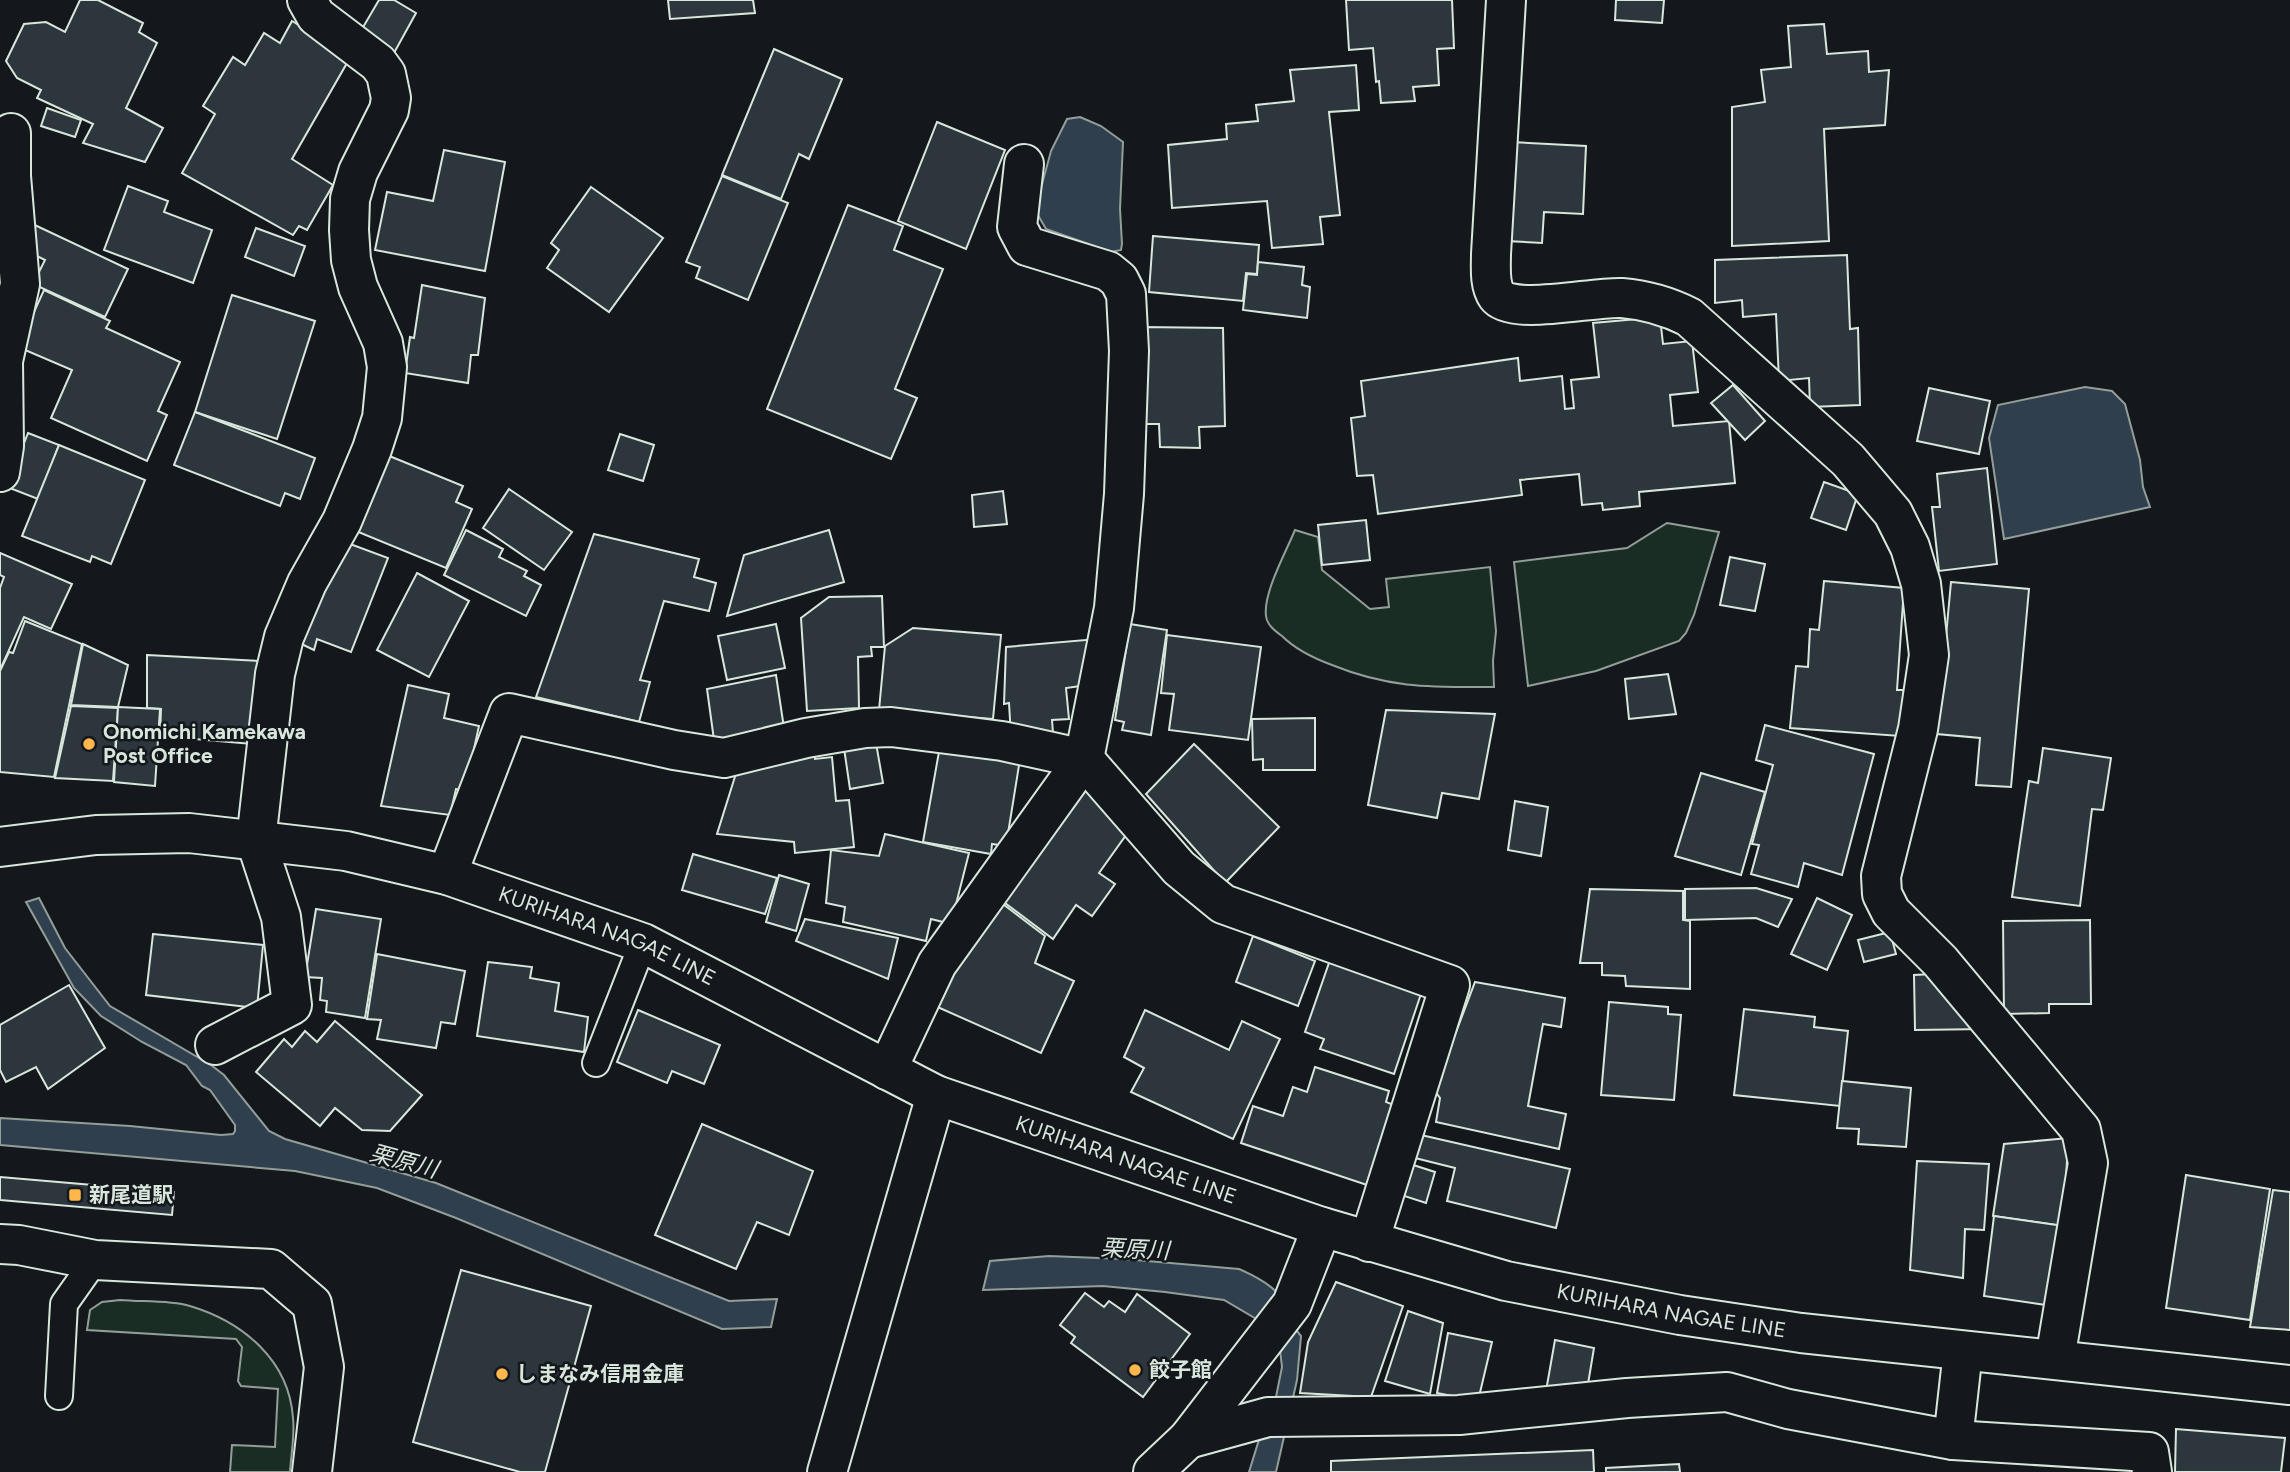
<svg xmlns="http://www.w3.org/2000/svg" width="2290" height="1472" viewBox="0 0 2290 1472" font-family="Figtree,'Noto Sans JP',sans-serif">
<style>
.green{fill:#1a2d24;stroke:#939e99;stroke-width:2}
.water{fill:#2f3f4d;stroke:#939e99;stroke-width:2}
.building{fill:#2c363c;stroke:#d8e6dc;stroke-width:2}
.lines{fill:none;stroke-linecap:round;stroke-linejoin:round}
.service-casing{stroke:#d8e6dc;stroke-width:30}
.minor-casing{stroke:#d8e6dc;stroke-width:42}
.tertiary-casing{stroke:#d8e6dc;stroke-width:42}
.secondary-casing{stroke:#d8e6dc;stroke-width:42}
.service{stroke:#14181c;stroke-width:26}
.minor{stroke:#14181c;stroke-width:38}
.tertiary{stroke:#14181c;stroke-width:38}
.secondary{stroke:#14181c;stroke-width:38}
.poi-dot{fill:#ffb74d;stroke:#14181c;stroke-width:2.5}
.labels{text-anchor:middle;stroke-width:5;stroke-linejoin:round;paint-order:stroke}
.poi-label{font-size:21px;font-weight:bold;fill:#d8e6dc;stroke:#14181c;text-anchor:start}
.street-label{font-size:21px;fill:#d8e6dc;stroke:#14181c}
.water-label{font-size:23px;font-style:italic;fill:#d8e6dc;stroke:#14181c}
</style>
<rect width="100%" height="100%" fill="#14181c"/>
<g class="green">
<polygon points="1667,523 1719,532 1694,615 1686,633 1679,641 1596,671 1528,686 1514,562 1627,548"/>
<path d="M1295,530L1318,537L1322,570L1370,609L1389,607L1386,579L1490,567L1496,631L1493,661L1494,687C1433,687 1391,689 1332,665C1313,658 1296,650 1282,636C1275,631 1267,625 1266,616C1263,593 1286,552 1295,530Z"/>
<path d="M120,1300C142,1302 169,1300 190,1306C243,1322 289,1360 293,1418C295,1435 291,1454 290,1472H230L232,1445L275,1447L278,1389L241,1386L238,1381L242,1347L236,1339L87,1330L90,1310L102,1302Z"/>
</g>
<g class="water">
<polygon points="1080,117 1101,126 1123,142 1120,209 1122,244 1121,250 1111,252 1046,229 1035,210 1051,151 1067,119"/>
<polygon points="2085,387 2112,391 2125,404 2140,460 2143,487 2150,507 2004,539 1989,438 1998,405"/>
<polygon points="39,898 65,948 110,1006 211,1065 224,1075 269,1131 285,1139 436,1183 729,1301 777,1299 771,1327 722,1329 456,1218 377,1188 295,1171 0,1145 0,1118 130,1126 221,1135 233,1134 235,1131 235,1125 210,1090 202,1086 186,1065 142,1042 101,1016 74,988 26,902"/>
<path d="M1049,1256L1124,1259L1239,1269C1253,1275 1274,1286 1282,1299C1288,1312 1291,1325 1301,1336L1297,1380L1276,1472H1249L1262,1430L1274,1407L1282,1367L1280,1350L1258,1320L1224,1300L1165,1292L1103,1286L983,1290L990,1261Z"/>
</g>
<g class="building">
<polygon points="80,0 98,0 143,23 139,32 157,43 126,108 163,128 145,162 83,143 93,124 37,98 41,90 17,78 6,61 24,24 46,22 65,32"/>
<polygon points="379,0 394,0 416,13 394,53 359,34"/>
<polygon points="668,0 753,0 755,13 670,19"/>
<polygon points="1346,0 1452,0 1454,48 1437,49 1439,85 1413,87 1415,101 1381,103 1379,81 1376,82 1373,48 1349,50"/>
<polygon points="1616,0 1664,0 1662,23 1615,20"/>
<polygon points="292,21 351,56 292,159 333,185 307,230 299,226 293,235 182,173 215,114 203,106 233,57 245,65 264,33 280,43"/>
<polygon points="1824,24 1827,54 1868,51 1869,72 1889,70 1885,125 1824,129 1829,241 1732,246 1732,107 1765,102 1761,70 1791,67 1788,26"/>
<polygon points="774,49 842,79 809,159 799,154 781,199 722,175"/>
<polygon points="1356,65 1359,110 1329,112 1340,215 1320,217 1323,244 1272,248 1267,201 1172,208 1168,145 1227,139 1226,124 1258,121 1256,105 1294,101 1290,70"/>
<polygon points="47,108 81,120 75,137 41,126"/>
<polygon points="937,122 1005,150 966,249 898,221"/>
<polygon points="1511,142 1586,146 1583,214 1544,212 1542,243 1506,241"/>
<polygon points="444,150 505,162 485,271 375,250 387,192 433,201"/>
<polygon points="722,176 788,203 748,300 696,278 700,267 686,262"/>
<polygon points="128,186 168,201 164,212 212,230 193,283 104,250"/>
<polygon points="591,187 663,238 609,312 547,268 559,250 551,243"/>
<polygon points="848,205 903,226 894,250 943,269 895,389 917,398 891,459 767,409"/>
<polygon points="22,219 128,269 105,317 33,284 45,260 25,250"/>
<polygon points="256,228 305,246 294,276 245,257"/>
<polygon points="1153,236 1259,245 1257,274 1246,273 1243,301 1149,292"/>
<polygon points="1847,255 1850,329 1858,328 1860,405 1810,407 1809,378 1779,381 1776,314 1743,317 1742,300 1715,303 1715,260"/>
<polygon points="1258,262 1304,267 1302,285 1310,287 1307,318 1243,310 1247,274 1257,275"/>
<polygon points="422,285 485,298 478,355 471,355 468,383 405,373 410,337 414,338"/>
<polygon points="44,290 110,321 106,328 180,362 158,411 167,415 147,461 51,418 72,370 18,347"/>
<polygon points="232,295 315,321 277,439 195,412"/>
<polygon points="1660,317 1663,344 1692,341 1698,392 1670,395 1673,426 1729,421 1735,483 1639,492 1640,506 1603,510 1602,503 1582,505 1579,474 1520,480 1522,495 1378,514 1373,475 1357,476 1351,418 1365,416 1361,381 1518,358 1520,381 1562,376 1565,409 1574,408 1571,380 1599,377 1593,323"/>
<polygon points="1143,327 1223,328 1225,426 1199,427 1200,448 1160,447 1159,424 1143,424"/>
<polygon points="1733,385 1765,421 1745,440 1711,403"/>
<polygon points="1929,388 1990,401 1979,454 1917,441"/>
<polygon points="195,412 315,458 300,499 285,493 280,506 174,465"/>
<polygon points="28,433 59,445 38,499 7,487"/>
<polygon points="620,434 654,445 643,481 608,470"/>
<polygon points="59,445 145,480 111,564 92,556 90,562 22,536"/>
<polygon points="382,453 463,486 456,502 472,509 446,568 351,529"/>
<polygon points="1987,468 1997,564 1939,571 1932,507 1940,507 1937,474"/>
<polygon points="1824,482 1858,494 1846,530 1811,518"/>
<polygon points="509,489 572,532 544,570 483,528"/>
<polygon points="1003,491 1007,524 974,527 972,495"/>
<polygon points="1366,520 1370,560 1322,565 1318,525"/>
<polygon points="466,530 503,549 499,557 527,571 524,576 541,585 526,616 444,575"/>
<polygon points="829,530 844,582 727,616 744,555"/>
<polygon points="594,534 699,559 694,577 716,583 709,611 664,601 640,680 650,682 639,722 536,697"/>
<polygon points="342,541 388,558 351,652 317,639 314,650 293,640"/>
<polygon points="0,553 72,584 51,629 24,617 0,670 0,588 4,577 0,575"/>
<polygon points="1730,557 1765,564 1755,611 1720,605"/>
<polygon points="417,573 469,601 429,677 377,650"/>
<polygon points="1824,581 1904,588 1897,690 1904,690 1900,736 1790,728 1796,666 1808,667 1810,629 1819,630"/>
<polygon points="1951,582 2029,589 2011,787 1976,785 1980,738 1937,734"/>
<polygon points="882,596 884,647 871,647 872,656 858,657 859,708 807,711 801,618 829,597"/>
<polygon points="25,621 82,644 54,777 0,772 0,671 9,652 13,653"/>
<polygon points="776,624 785,668 727,680 718,636"/>
<polygon points="1130,624 1167,630 1151,735 1122,730 1124,722 1115,720"/>
<polygon points="913,628 1001,635 993,719 879,710 885,646"/>
<polygon points="1167,635 1261,647 1248,740 1169,730 1174,694 1161,693"/>
<polygon points="1097,639 1087,685 1066,688 1069,719 1052,720 1053,733 1011,737 1009,703 1004,704 1006,647"/>
<polygon points="83,644 128,665 118,707 71,705"/>
<polygon points="147,655 259,661 252,744 160,736 161,709 147,708"/>
<polygon points="1668,674 1676,714 1629,719 1625,679"/>
<polygon points="776,675 784,728 714,740 707,689"/>
<polygon points="408,685 449,694 444,718 479,726 465,790 456,789 450,815 381,806"/>
<polygon points="71,706 118,708 113,781 55,778"/>
<polygon points="118,707 160,709 155,786 114,782"/>
<polygon points="1386,710 1495,714 1479,799 1442,793 1437,818 1368,805"/>
<polygon points="1315,718 1315,770 1263,770 1263,759 1253,760 1252,719"/>
<polygon points="1765,725 1874,754 1842,875 1804,863 1798,887 1751,874 1759,845 1752,844 1773,765 1756,760"/>
<polygon points="876,743 883,783 850,789 844,748"/>
<polygon points="1194,744 1279,827 1225,883 1146,794"/>
<polygon points="940,746 1020,759 1006,846 992,844 991,854 923,842"/>
<polygon points="815,747 815,759 832,757 836,801 849,800 854,847 795,853 794,842 717,834 738,767"/>
<polygon points="2043,748 2111,758 2103,810 2092,809 2080,906 2012,897 2029,781 2038,783"/>
<polygon points="1701,773 1765,792 1741,875 1675,856"/>
<polygon points="1081,783 1126,835 1099,873 1115,884 1092,916 1076,905 1053,939 997,897"/>
<polygon points="1515,801 1548,807 1541,856 1508,850"/>
<polygon points="885,834 969,853 951,924 931,919 926,941 843,922 845,907 826,903 831,850 879,856"/>
<polygon points="693,854 777,878 765,914 682,890"/>
<polygon points="779,875 809,884 796,931 766,922"/>
<polygon points="1756,888 1792,899 1778,927 1756,918 1685,920 1685,889"/>
<polygon points="1590,889 1683,891 1683,920 1690,921 1690,989 1626,986 1625,976 1602,975 1602,963 1580,963"/>
<polygon points="995,898 1045,936 1035,963 1074,981 1041,1053 933,1005"/>
<polygon points="1817,898 1852,915 1827,970 1791,954"/>
<polygon points="316,909 381,919 365,1018 326,1012 327,1001 320,1000 322,978 305,977"/>
<polygon points="805,919 898,938 888,979 796,941"/>
<polygon points="2090,920 2091,1004 2049,1004 2049,1013 2004,1014 2003,921"/>
<polygon points="1890,932 1896,954 1864,962 1858,940"/>
<polygon points="153,934 263,945 257,1008 146,995"/>
<polygon points="1253,936 1315,961 1298,1006 1236,982"/>
<polygon points="377,954 465,971 455,1024 441,1022 436,1048 377,1039 381,1020 367,1019"/>
<polygon points="1330,960 1422,991 1394,1074 1320,1049 1324,1039 1305,1032"/>
<polygon points="488,962 532,967 530,978 559,983 555,1011 588,1017 584,1052 477,1036"/>
<polygon points="1934,974 1985,1029 1915,1030 1914,975"/>
<polygon points="1475,982 1565,998 1561,1027 1543,1024 1528,1106 1566,1114 1559,1149 1436,1122 1440,1098 1434,1090"/>
<polygon points="69,985 105,1048 48,1089 36,1067 6,1082 0,1070 0,1025"/>
<polygon points="1609,1002 1668,1007 1668,1014 1681,1015 1674,1100 1601,1095"/>
<polygon points="1744,1009 1815,1017 1814,1027 1848,1031 1840,1106 1734,1095"/>
<polygon points="638,1010 720,1045 704,1084 672,1071 667,1083 617,1062"/>
<polygon points="1145,1010 1229,1050 1242,1021 1280,1039 1233,1139 1131,1092 1144,1068 1124,1057"/>
<polygon points="335,1021 422,1095 390,1131 362,1130 335,1108 320,1126 256,1072 284,1039 292,1047 305,1031 317,1042"/>
<polygon points="1315,1067 1389,1091 1386,1102 1399,1107 1373,1187 1241,1143 1253,1106 1283,1116 1293,1087 1307,1092"/>
<polygon points="1842,1081 1911,1088 1906,1147 1858,1144 1859,1129 1837,1128"/>
<polygon points="702,1124 813,1171 789,1235 757,1222 736,1269 655,1235"/>
<polygon points="1421,1135 1570,1169 1556,1228 1447,1201 1455,1168 1415,1158"/>
<polygon points="2068,1138 2064,1226 1993,1216 2004,1144"/>
<polygon points="1917,1161 1989,1164 1984,1230 1965,1229 1963,1278 1910,1270"/>
<polygon points="1407,1163 1435,1172 1426,1203 1395,1193"/>
<polygon points="2186,1175 2270,1189 2250,1320 2166,1308"/>
<polygon points="0,1177 174,1192 172,1215 0,1200"/>
<polygon points="2273,1190 2290,1192 2290,1330 2250,1327"/>
<polygon points="1994,1216 2064,1226 2053,1306 1984,1296"/>
<polygon points="461,1270 591,1306 545,1472 520,1472 413,1442"/>
<polygon points="1336,1282 1403,1306 1371,1397 1300,1393 1308,1342"/>
<polygon points="1085,1293 1104,1307 1109,1301 1125,1312 1137,1294 1190,1334 1143,1397 1071,1343 1075,1337 1060,1325"/>
<polygon points="1408,1311 1443,1323 1430,1394 1385,1381"/>
<polygon points="1448,1333 1492,1342 1478,1401 1437,1393"/>
<polygon points="1555,1340 1594,1348 1587,1390 1546,1391"/>
<polygon points="2176,1429 2285,1438 2281,1472 2175,1472"/>
<polygon points="1593,1450 1594,1472 1331,1472 1331,1461"/>
<polygon points="1679,1464 1680,1472 1606,1472 1606,1468"/>
</g>
<g class="lines">
<defs>
<g id="service">
<polyline points="596,1063 643,943"/>
<polyline points="59,1396 64,1304 95,1260"/>
</g>
<g id="minor">
<path d="M1506,0L1491,254C1491,266 1489,285 1497,296C1512,316 1595,296 1622,298C1647,300 1667,306 1689,317L1848,460L1893,513L1910,547L1921,584L1929,655L1918,729L1881,876L1882,894L1891,912L1940,961L2081,1130L2088,1163L2055,1359"/>
<polyline points="0,472 4,446 3,361 20,284 11,176 11,133"/>
<polyline points="447,875 509,713 674,750 724,758 806,738 865,728 891,727 1002,741 1084,759 1179,868 1223,904 1450,985 1369,1242"/>
<polyline points="215,1045 292,1005 281,917 256,841 275,674 284,637 307,583 342,521 372,449 382,418 387,367 383,343 358,287 351,260 349,230 350,199 358,172 389,110 391,98 386,74 378,63 316,16 307,0"/>
<polyline points="887,1070 937,964 1084,759 1114,608 1124,494 1129,351 1126,294 1119,280 1108,271 1027,246 1017,227 1024,164"/>
<polyline points="0,1244 19,1245 95,1260 271,1269 312,1304 324,1367 312,1472"/>
<polyline points="1188,1439 1268,1417 1459,1415 1627,1398 1727,1392 1788,1409 1953,1440 1963,1351"/>
<polyline points="1953,1440 2149,1452 2152,1472"/>
<polyline points="1153,1472 1188,1439 1292,1304 1322,1227"/>
</g>
<polyline id="tertiary" points="827,1472 936,1095"/>
<g id="secondary">
<path id="s1" d="M0,847L96,835L189,833L346,851L447,875L643,943L936,1095L1322,1227L1506,1281L1680,1315L1801,1333L2290,1385"/>
</g>
</defs>
<use href="#service" class="service-casing"/>
<use href="#minor" class="minor-casing"/>
<use href="#tertiary" class="tertiary-casing"/>
<use href="#secondary" class="secondary-casing"/>
<use href="#service" class="service"/>
<use href="#minor" class="minor"/>
<use href="#tertiary" class="tertiary"/>
<use href="#secondary" class="secondary"/>
</g>
<g class="poi-dot">
<circle cx="89" cy="744" r="7"/>
<rect x="68" y="1188" width="14" height="14" rx="3.5"/>
<circle cx="1135" cy="1370" r="7"/>
<circle cx="502" cy="1374" r="7"/>
</g>
<g class="labels">
<g class="poi-label">
<text x="103" y="739">Onomichi Kamekawa<tspan x="103" dy="24">Post Office</tspan></text>
<text x="89" y="1202">新尾道駅</text>
<text x="1149" y="1377">餃子館</text>
<text x="516" y="1381">しまなみ信用金庫</text>
</g>
<g class="street-label">
<text dy="7" stroke="none"><textPath href="#s1" startOffset="623">KURIHARA NAGAE LINE</textPath></text>
<text dy="7" stroke="none"><textPath href="#s1" startOffset="1190">KURIHARA NAGAE LINE</textPath></text>
<text dy="7" stroke="none"><textPath href="#s1" startOffset="1757">KURIHARA NAGAE LINE</textPath></text>
</g>
<g class="water-label">
<text transform="translate(404 1161) rotate(15)" y="8">栗原川</text>
<text transform="translate(1135 1249) rotate(3)" y="8">栗原川</text>
</g>
</g>
</svg>
